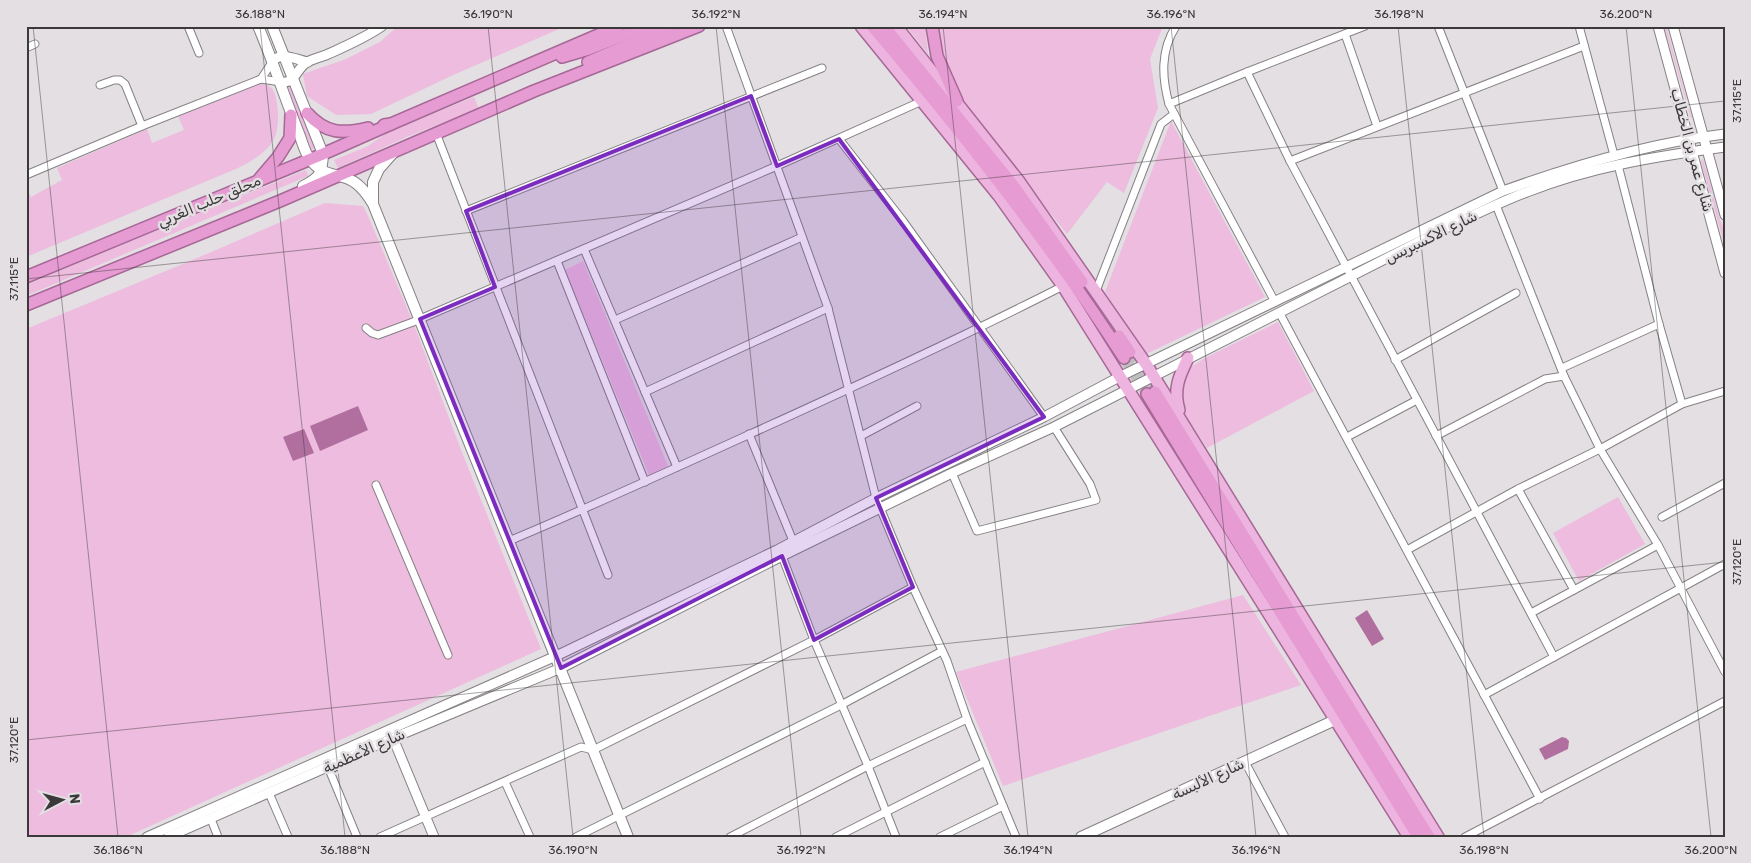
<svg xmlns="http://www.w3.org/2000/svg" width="1751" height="863" viewBox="0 0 1751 863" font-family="Rubik,Vazirmatn,sans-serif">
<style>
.green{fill:#edbcdf}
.water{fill:#b16f9f}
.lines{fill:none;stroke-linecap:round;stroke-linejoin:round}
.trunk-tunnel{stroke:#c1bec0;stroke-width:11;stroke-dasharray:11 5.5;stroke-linecap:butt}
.minor-casing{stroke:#858184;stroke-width:9}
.tertiary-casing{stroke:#858184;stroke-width:11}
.secondary-casing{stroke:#858184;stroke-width:12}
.primary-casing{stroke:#a66896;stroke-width:14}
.trunk-casing{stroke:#a66896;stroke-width:14}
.minor{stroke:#fff;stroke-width:7}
.tertiary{stroke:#fff;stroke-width:9}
.secondary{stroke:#fff;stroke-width:10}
.primary{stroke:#ecb4de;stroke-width:11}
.trunk{stroke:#e69bd3;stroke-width:11}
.marked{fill:#7b2cbf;fill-opacity:0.2;stroke:#7b2cbf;stroke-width:4;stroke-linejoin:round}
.ticks{fill:none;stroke:#3b393a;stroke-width:1;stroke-opacity:0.45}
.labels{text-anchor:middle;stroke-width:5;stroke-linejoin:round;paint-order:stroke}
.street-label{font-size:15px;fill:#3b393a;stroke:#e3dfe2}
.neatline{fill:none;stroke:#3b393a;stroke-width:2}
.ticks-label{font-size:12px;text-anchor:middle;fill:#3b393a}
</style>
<rect width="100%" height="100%" fill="#e3dfe2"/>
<g class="green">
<polygon points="398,26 566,26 451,76 371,114 336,115 307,96 303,74 346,59 380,42"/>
<polygon points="906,26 925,26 928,54"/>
<path d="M937,26H1163L1150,59L1158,108L1124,193L1107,182L1067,234C1047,209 1027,184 1007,159C977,120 938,79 937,26Z"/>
<polygon points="1664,26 1666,26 1692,118 1691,118"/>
<path d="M259,84C265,84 270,85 273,90C279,101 280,128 274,139C266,153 252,161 238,168L26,257V187L31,197L62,180L57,168L147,129L152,143L184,130L178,116Z"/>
<polygon points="291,84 317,147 311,150 286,87"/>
<polygon points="474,97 479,109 409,136 338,168 334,160 368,146 388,132"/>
<polygon points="1171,121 1265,297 1146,354 1105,292"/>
<polygon points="1703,159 1720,220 1725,230 1725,247 1701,161"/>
<polygon points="306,170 308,176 26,296 26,285 135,239"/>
<polygon points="325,203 363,206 368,216 413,322 461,450 541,649 126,837 26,837 26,329 202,256"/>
<polygon points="583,261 668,466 649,475 565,270"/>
<polygon points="1278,322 1314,391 1207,448 1185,415 1179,400 1182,385 1188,369 1205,358"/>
<polygon points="1618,497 1645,544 1579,581 1553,533"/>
<polygon points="1243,595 1301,685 1003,786 956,672"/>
</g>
<g class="water">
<polygon points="358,406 368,430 320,451 310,426"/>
<polygon points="304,429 314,453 293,461 283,437"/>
<polygon points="1367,610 1384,639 1372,646 1355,618"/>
<polygon points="1562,737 1566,738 1569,741 1568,749 1545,760 1539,749"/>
</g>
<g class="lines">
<g class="trunk-tunnel">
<polyline points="1130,352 1155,392"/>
<polyline points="1124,358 1147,394"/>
</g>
<defs>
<g id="minor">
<polyline points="188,26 199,53"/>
<polyline points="726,26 828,308 876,498 913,587 947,661 967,719 1016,837"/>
<path d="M1176,26C1160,51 1162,78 1169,104L1275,302"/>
<polyline points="1438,26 1503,191"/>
<polyline points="1579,26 1614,155"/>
<polyline points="1345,34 1377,126"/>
<polyline points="26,48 35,44"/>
<polyline points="1247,72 1290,161 1554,657"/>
<polyline points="261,79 273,61"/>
<polyline points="100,85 114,80 120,80 125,84 142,126"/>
<polyline points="1169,104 1247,72 1365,26"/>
<polyline points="436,133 608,575"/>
<polyline points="839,139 903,221 1044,417"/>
<polyline points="1290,161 1584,46"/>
<polyline points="1618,165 1659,324 1682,404"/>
<polyline points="26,175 142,126 261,79 281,82"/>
<polyline points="1496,205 1564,376 1600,449 1658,545 1725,672"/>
<polyline points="466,211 822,68"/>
<polyline points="584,249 677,467"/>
<polyline points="557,261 645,482"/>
<polyline points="1096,291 1161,124 1174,114"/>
<polyline points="1279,312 1540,799"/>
<polyline points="615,320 802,237"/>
<polyline points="366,328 372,333 378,335 413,322 777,166 922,101"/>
<polyline points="1395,360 1516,293"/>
<polyline points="1562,368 1659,324"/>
<polyline points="645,392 828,308"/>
<polyline points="749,434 793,541"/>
<polyline points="861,436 917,406"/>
<polyline points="1436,436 1545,379 1564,376"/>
<polyline points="1347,437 1417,400"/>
<polyline points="952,473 977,531 1096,500 1090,484 1054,427"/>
<polyline points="376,485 448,655"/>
<polyline points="1518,489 1574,590"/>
<polyline points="1662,517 1725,483"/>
<path d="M509,541C590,507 669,471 748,435C854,387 959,339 1063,286"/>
<polyline points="1407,550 1518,489 1600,449 1682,404 1725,391"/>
<polyline points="782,556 814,640 868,766 896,837"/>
<polyline points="1531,613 1658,545"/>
<polyline points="1484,695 1725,564"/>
<polyline points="1245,762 1285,837"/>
<polyline points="328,767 357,837"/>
<polyline points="505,782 530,837"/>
<polyline points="269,793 288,837"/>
<polyline points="211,819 218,837"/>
<polyline points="380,837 581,747 593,750 814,640 913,587"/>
<polyline points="576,837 841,705 942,651"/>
<polyline points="730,837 868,766 967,719"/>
<polyline points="836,837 985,762"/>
<polyline points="940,837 1003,806"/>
<polyline points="1465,837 1725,701"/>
</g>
<g id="tertiary">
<polyline points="1658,26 1725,273"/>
<polyline points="1673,26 1725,215"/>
<path d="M273,61C283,51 296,60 308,62"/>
<path d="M281,82C295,84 296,69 307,62C313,59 320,57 326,55C346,46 365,38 382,26"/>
<polyline points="393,738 434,837"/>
<path d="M147,837L556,656L777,550L876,498L1044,417L1121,376L1503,191C1575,165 1649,143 1725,134"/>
<path d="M168,837L393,738L561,668L782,556L952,473L1054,427L1446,228C1473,216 1499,202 1527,192C1589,167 1658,156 1725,147"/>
</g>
<g id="secondary">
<path d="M258,26C273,61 284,96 298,131C302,140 304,152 310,159C320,174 331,173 346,178C359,182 367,194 373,204L628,837"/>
<path d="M272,26L323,154C322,173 321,177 303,186"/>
<polyline points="373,203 373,182 379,169 394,152"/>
<polyline points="1081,837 1335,720"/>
</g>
<g id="primary">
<polyline points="861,26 999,196 1063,286 1409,837"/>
<polyline points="896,26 1018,180 1146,364 1438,837"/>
<path d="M1179,410C1173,390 1179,376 1188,358"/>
</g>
<g id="trunk">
<path d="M872,26C962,132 1049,242 1124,358"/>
<polyline points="884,26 1013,185 1082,282"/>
<polyline points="932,26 937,56 957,101"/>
<polyline points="562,57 589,49 647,26"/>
<polyline points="588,62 672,26"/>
<path d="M307,113C326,134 342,134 368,128"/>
<polyline points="384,125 391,124 619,26"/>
<polyline points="260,178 278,157 290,138 291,115"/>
<polyline points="26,277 323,154 391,124"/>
<polyline points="26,305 280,201 534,91 699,26"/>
<polyline points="1119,336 1130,352"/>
<polyline points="1155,392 1429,837"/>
<polyline points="1147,394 1418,837"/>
</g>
</defs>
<use href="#minor" class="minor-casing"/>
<use href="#tertiary" class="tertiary-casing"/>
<use href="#secondary" class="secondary-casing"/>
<use href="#primary" class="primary-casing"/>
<use href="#trunk" class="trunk-casing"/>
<use href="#minor" class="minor"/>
<use href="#tertiary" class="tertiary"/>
<use href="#secondary" class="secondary"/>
<use href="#primary" class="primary"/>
<use href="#trunk" class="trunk"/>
</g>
<path class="marked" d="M751,96L777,166L839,139L1044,417L876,498L913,587L814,640L782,556L561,668L420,319L495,287L466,211Z"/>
<path class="ticks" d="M33,26L118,837M260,26L345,837M488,26L573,837M716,26L801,837M943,26L1028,837M1171,26L1256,837M1398,26L1484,837M1626,26L1711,837M26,279L1725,101M26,740L1725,562"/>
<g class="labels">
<g class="street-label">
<text transform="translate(1692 150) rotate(75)" y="5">شارع عمر بن الخطاب</text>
<text transform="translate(209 201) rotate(-23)" y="5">محلق حلب الغربي</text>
<text transform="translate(1431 237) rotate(-26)" y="5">شارع الاكسبريس</text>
<text transform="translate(364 751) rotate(-24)" y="5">شارع الأعظمية</text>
<text transform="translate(1208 779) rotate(-25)" y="5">شارع الألبسة</text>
</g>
</g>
<rect width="1751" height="863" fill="none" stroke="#e3dfe2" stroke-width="55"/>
<g transform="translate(62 800) rotate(84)" stroke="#e3dfe2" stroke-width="4" paint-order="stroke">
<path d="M0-4L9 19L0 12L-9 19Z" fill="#3b393a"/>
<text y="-8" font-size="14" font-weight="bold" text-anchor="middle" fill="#3b393a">N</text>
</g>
<rect x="28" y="28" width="1696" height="808" class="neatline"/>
<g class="ticks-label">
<text x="260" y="18">36.188°N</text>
<text x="488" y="18">36.190°N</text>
<text x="716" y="18">36.192°N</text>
<text x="943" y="18">36.194°N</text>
<text x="1171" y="18">36.196°N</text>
<text x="1399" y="18">36.198°N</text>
<text x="1626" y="18">36.200°N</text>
<text transform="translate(1737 101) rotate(-90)" y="4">37.115°E</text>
<text transform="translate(14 279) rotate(-90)" y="4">37.115°E</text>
<text transform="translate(1737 562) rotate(-90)" y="4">37.120°E</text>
<text transform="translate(14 740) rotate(-90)" y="4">37.120°E</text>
<text x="118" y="854">36.186°N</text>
<text x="345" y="854">36.188°N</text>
<text x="573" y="854">36.190°N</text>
<text x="801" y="854">36.192°N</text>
<text x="1028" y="854">36.194°N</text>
<text x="1256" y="854">36.196°N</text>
<text x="1484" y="854">36.198°N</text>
<text x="1711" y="854">36.200°N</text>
</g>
</svg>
